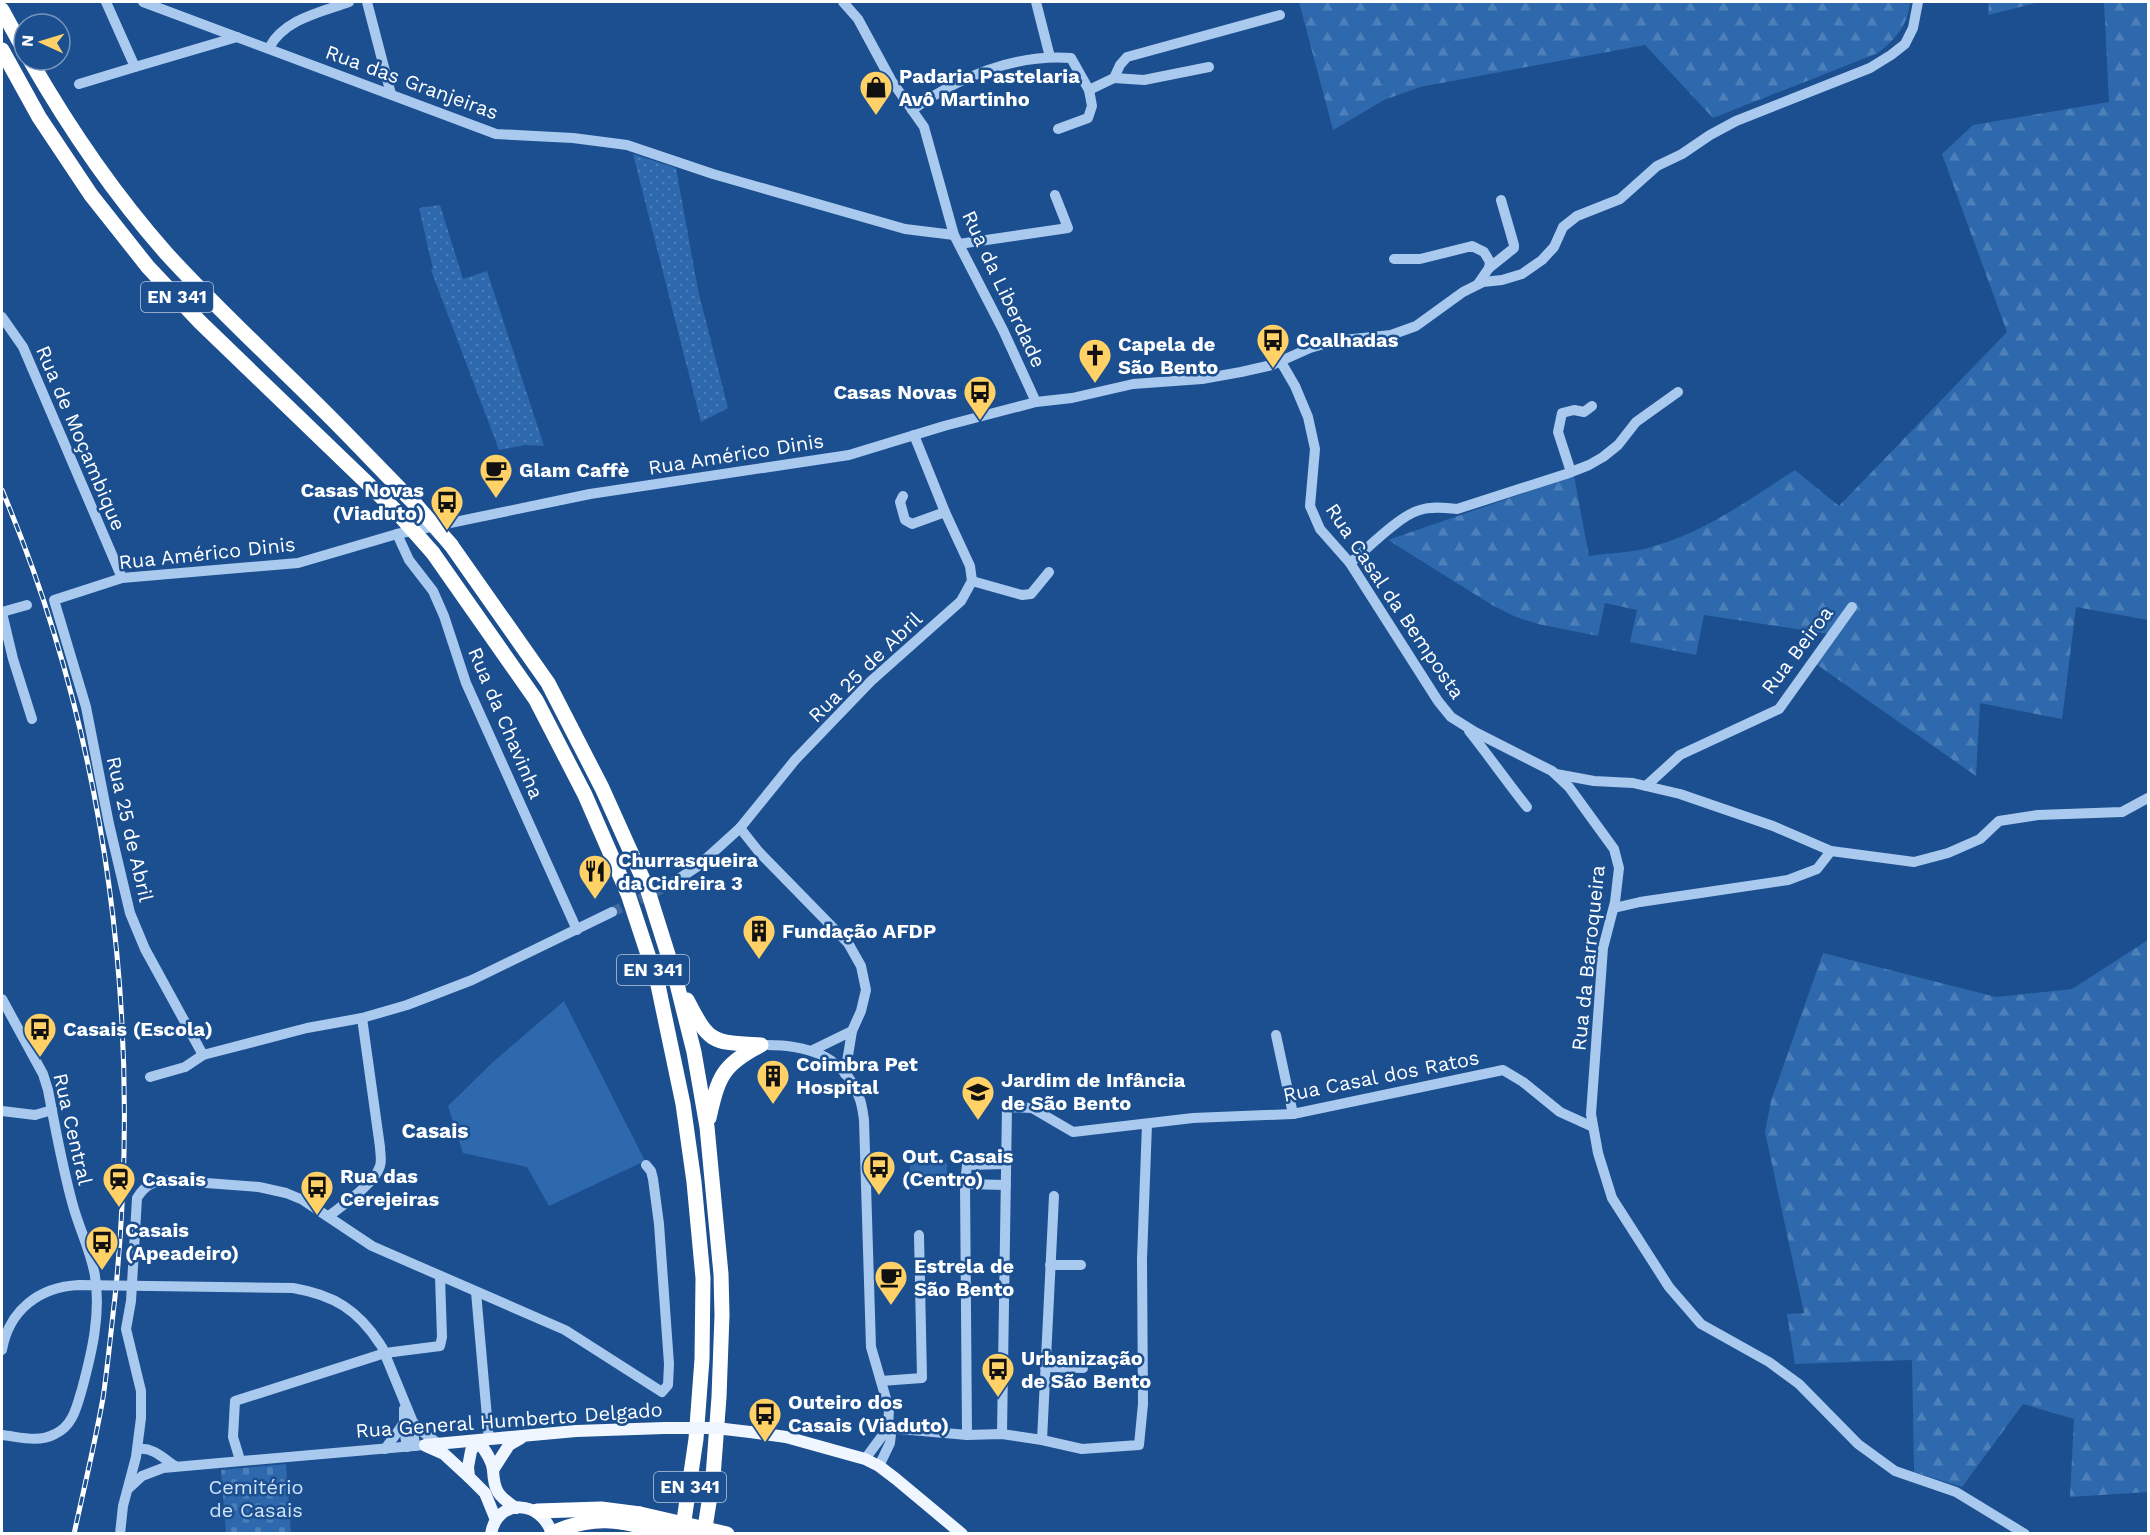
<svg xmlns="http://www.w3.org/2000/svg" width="2150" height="1535" viewBox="0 0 2150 1535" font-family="'Work Sans',sans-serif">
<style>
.green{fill:url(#green-dots)}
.forest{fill:url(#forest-firs)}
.cemetery{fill:url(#cemetery-stones)}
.pitch{fill:#2e69ad}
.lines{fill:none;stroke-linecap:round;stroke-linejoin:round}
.minor-tunnel{stroke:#3d69a0;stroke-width:10;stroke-dasharray:10 5;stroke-linecap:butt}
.minor{stroke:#a9c9ee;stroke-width:10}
.major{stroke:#f0f6ff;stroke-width:12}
.highway{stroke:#fff;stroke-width:15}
.rail-casing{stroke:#fff;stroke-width:5}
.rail{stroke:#1b4f8f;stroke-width:3;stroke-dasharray:9;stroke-linecap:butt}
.minor-bridge{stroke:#a9c9ee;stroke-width:10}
.major-bridge{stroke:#f0f6ff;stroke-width:12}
.highway-bridge{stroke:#fff;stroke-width:15}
.labels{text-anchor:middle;stroke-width:5;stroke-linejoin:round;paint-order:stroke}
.shield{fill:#1b4f8f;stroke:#bbcadd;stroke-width:1.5}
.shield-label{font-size:18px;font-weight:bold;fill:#fff}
.poi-label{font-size:20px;font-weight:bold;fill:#fff;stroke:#1b4f8f;text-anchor:start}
.street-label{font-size:20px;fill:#fff;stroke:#1b4f8f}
.park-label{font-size:20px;fill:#cfe3fa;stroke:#1b4f8f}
.neighbourhood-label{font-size:21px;font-weight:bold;fill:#fff;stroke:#1b4f8f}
</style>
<defs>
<pattern id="green-dots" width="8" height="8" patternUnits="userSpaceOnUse" patternTransform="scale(1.5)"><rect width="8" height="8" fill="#2e69ad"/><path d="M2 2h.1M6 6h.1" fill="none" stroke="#4d80b9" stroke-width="1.8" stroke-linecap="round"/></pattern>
<pattern id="forest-firs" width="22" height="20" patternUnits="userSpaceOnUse" patternTransform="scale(1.5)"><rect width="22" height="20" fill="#2e69ad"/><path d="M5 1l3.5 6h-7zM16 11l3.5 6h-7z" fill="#4d80b9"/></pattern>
<pattern id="cemetery-stones" width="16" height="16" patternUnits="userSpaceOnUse" patternTransform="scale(1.5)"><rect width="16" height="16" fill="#2e69ad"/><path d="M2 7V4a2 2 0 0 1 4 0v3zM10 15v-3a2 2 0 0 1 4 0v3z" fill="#4d80b9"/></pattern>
</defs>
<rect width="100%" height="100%" fill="#1b4f8f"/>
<g class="green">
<polygon points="633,154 676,168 698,290 728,408 701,422"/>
<polygon points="440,205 463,279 487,271 544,446 525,445 499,450 431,270 433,269 419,208"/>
</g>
<g class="forest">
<path d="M1299,2H1910C1908,25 1896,39 1878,53L1713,118L1645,45L1420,87L1384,100L1333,130Z"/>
<polygon points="1989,2 2040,2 1988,15"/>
<path d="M2104,2H2148V620L2076,607L2062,719L1980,703L1976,776L1816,664L1837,635L1704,615L1696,655L1630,642L1637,610L1605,603L1598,636L1538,624L1516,617L1492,605L1388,540L1574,476L1589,556C1607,553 1627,553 1644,549C1701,535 1747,501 1795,470L1839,506L2007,332L1942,154L1973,125L2109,102Z"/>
<polygon points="2148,940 2148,1492 2070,1497 2074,1419 2023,1404 1962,1487 1914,1472 1912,1360 1795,1364 1787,1314 1804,1313 1765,1132 1771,1101 1823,953 1996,997 2072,989"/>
</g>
<polygon class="cemetery" points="286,1464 291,1533 226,1533 221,1470"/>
<g class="pitch">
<polygon points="564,1001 645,1161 549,1206 527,1167 463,1153 448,1106 493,1062"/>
<rect x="910" y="1163" width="37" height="20"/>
</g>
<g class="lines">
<polyline class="minor-tunnel" points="612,912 668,886"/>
<g class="minor">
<polyline points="106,2 135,67 237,37"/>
<polyline points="143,2 496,134 573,138 627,145 713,174 905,229 954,235"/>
<polyline points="367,2 391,94"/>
<polyline points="843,2 858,19 891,80 924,127 954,235 1003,330 1036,402"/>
<polyline points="1036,2 1050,57"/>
<path d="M269,48C284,19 321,12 349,2"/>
<polyline points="1114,78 1144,80 1209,67"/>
<polyline points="79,84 135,67"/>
<path d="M912,110C958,77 1014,54 1071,58L1089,90L1114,78L1120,65L1127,57L1280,15"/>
<polyline points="1058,129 1088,118 1092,106 1089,90"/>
<polyline points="959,244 1068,228 1055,195"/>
<polyline points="1394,259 1420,259 1472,246 1484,252 1490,262 1489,268 1478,284"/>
<polyline points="1489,268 1514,248 1514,245 1501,200"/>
<polyline points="2,317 23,347 122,578"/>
<polyline points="1281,362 1295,386 1308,417 1315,449 1310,506 1320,529 1350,563 1438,701 1451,717 1475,732 1552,771 1569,787 1614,849 1619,868 1615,902 1603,948 1591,1114 1598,1153 1612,1198 1669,1287 1701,1324 1769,1362 1799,1384 1858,1444 1895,1471 1956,1492 2025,1534"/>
<polyline points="1571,472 1558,432 1562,413 1574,410 1584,412 1592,406"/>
<polyline points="903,496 900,502 905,520 912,524 945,512"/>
<polyline points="397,534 409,560 433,591 444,616 466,683 577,930"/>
<path d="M1350,563C1367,549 1400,515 1420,510C1432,506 1445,508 1457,509L1566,474L1589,465L1603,457L1618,445L1636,422L1678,392"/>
<polyline points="972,581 1022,595 1031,594 1049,572"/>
<polyline points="2,612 27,605"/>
<polyline points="2,613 13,659 32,719"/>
<path d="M1469,731C1489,756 1507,782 1527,807"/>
<polyline points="1556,774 1594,781 1633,783 1680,794 1773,826 1831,851 1914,862 1948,853 1980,839 1999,821 2038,815 2122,812 2148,798"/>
<polyline points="1646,786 1680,755 1779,709 1852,607"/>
<polyline points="740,828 759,852 848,943 861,966 866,990 861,1011 852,1031 845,1074"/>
<polyline points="668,886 698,866 740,828 795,760 871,681 961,601 972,581 970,566 945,512 914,435"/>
<polyline points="1614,908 1640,902 1788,880 1817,869 1831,851"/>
<path d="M2,999L43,1074L48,1090C55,1127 62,1165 72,1202C78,1226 91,1251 95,1276C101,1314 92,1352 82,1389C77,1406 73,1426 55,1434C38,1443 20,1437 2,1435"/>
<polyline points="1276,1035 1293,1114"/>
<path d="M761,1045C803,1044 842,1053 859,1097C862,1104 863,1113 864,1120L871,1347L889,1409L888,1428L891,1434L890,1443L879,1466"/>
<polyline points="813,1050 852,1031"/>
<polyline points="203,1055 145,949 130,913 109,824 86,707 54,600 122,578 298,563 397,534 590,494 849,455 944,426 1036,402 1072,398 1133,384 1202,379 1241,372 1272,365 1310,348 1334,341 1391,335 1416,326 1463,292 1483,282 1502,280 1522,274 1542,260 1554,247 1563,227 1577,216 1620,199 1657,166 1682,154 1710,135 1736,121 1870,68 1891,55 1905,44 1913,28 1918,2"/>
<polyline points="150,1077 185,1067 203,1055 307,1028 362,1018 407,1005 472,980 612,912"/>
<polyline points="2,1111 35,1115 52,1110"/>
<polyline points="965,1184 1006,1185"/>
<path d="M329,1216C343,1205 375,1183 380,1166C382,1161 380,1152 380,1147L362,1018"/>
<polyline points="1050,1265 1081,1265"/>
<polyline points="476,1292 489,1440"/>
<polyline points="382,1347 412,1420 415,1446"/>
<polyline points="1045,1367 1083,1368"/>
<polyline points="881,1381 922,1378 919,1235"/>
<polyline points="404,1409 404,1429 407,1447"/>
<polyline points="414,1423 421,1431 439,1444"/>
<polyline points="888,1428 967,1435 1002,1434 1042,1440 1082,1449 1139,1445 1143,1404 1142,1259 1147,1124"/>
<polyline points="1002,1434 1007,1107 1032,1108 1073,1132 1193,1118 1293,1114 1503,1070 1523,1082 1560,1112 1593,1127"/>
<polyline points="967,1435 965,1184 967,1165 1006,1164"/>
<polyline points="1042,1440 1054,1196"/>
<path d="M138,1449C153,1447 163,1458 175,1466"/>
<polyline points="385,1449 404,1423"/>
<polyline points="865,1459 888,1428"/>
<polyline points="240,1460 233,1437 235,1401 385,1353 440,1346 442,1337 440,1276"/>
<polyline points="129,1488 142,1476 163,1468 425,1445"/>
<path d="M120,1534L123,1506L136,1457L141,1418V1391L126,1329L131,1301L137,1198C145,1185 152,1182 166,1180L259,1187L286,1193L303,1200L372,1246L565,1330L662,1392L668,1385L669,1364L659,1224L653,1179L651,1171L646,1165"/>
</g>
<g class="major">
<polyline points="750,1432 786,1437 865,1459 879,1466 896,1479 962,1534"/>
<polyline points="478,1441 471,1451 468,1467 469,1477 485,1493 496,1520"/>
<path d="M478,1441C484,1449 492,1459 493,1470C494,1491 498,1496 516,1508"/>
<polyline points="425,1445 576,1431 665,1428"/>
<polyline points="426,1446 444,1454 469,1477"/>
<polyline points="493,1470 509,1445 521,1438"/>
<path d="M491,1534C497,1497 542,1500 552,1534"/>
</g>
<g class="highway">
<polyline points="2,10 24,50"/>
<polyline points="2,50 39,117 91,195 148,267 200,322 395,510"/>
<path d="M30,60C69,128 114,194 166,253C217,309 273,360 327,414C357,444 386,475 416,505"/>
<polyline points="451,545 548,683 602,788 647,888 676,980 694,1052 707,1127 721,1274 722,1315 719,1397 713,1477 704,1534"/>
<polyline points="433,553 536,700 585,795 628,894 658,985 683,1104 694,1182 703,1278 702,1359 696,1439 682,1534"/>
<path d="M687,1000C710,1045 713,1042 761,1045"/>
<path d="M709,1118C718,1078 722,1065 759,1046"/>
<polyline points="537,1511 601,1509 640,1514"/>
<path d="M552,1533C600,1511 627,1523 675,1534"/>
</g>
<defs>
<path id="rail" d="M2,490C109,743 143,1025 115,1297C111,1330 108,1364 103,1398C95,1443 84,1488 74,1534"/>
</defs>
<use href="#rail" class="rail-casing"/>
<use href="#rail" class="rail"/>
<path class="minor-bridge" d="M2,1350C9,1310 39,1287 79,1285L293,1288C334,1295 358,1310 380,1344"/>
<polyline class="major-bridge" points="665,1428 716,1428 750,1432"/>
<g class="highway-bridge">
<polyline points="416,505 451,545"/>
<polyline points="395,510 433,553"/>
<polyline points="640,1514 727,1534"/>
</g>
</g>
<defs>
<symbol id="shop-pin" viewBox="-11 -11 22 30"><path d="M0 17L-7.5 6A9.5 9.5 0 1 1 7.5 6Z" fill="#ffd166" stroke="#1b4f8f"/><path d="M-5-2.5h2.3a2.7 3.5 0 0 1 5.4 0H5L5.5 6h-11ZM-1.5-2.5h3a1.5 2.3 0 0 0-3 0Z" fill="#111"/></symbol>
<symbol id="bus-pin" viewBox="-11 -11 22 30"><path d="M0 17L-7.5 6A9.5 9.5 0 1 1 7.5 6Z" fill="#ffd166" stroke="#1b4f8f"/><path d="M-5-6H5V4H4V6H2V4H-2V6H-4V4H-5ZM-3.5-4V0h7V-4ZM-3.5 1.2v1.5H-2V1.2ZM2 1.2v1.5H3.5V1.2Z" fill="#111"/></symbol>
<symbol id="church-pin" viewBox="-11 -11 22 30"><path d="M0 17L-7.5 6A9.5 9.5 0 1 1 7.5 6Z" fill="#ffd166" stroke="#1b4f8f"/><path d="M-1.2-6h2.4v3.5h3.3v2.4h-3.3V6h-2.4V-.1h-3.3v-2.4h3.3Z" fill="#111"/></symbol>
<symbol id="cafe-pin" viewBox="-11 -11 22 30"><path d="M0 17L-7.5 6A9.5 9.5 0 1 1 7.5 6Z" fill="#ffd166" stroke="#1b4f8f"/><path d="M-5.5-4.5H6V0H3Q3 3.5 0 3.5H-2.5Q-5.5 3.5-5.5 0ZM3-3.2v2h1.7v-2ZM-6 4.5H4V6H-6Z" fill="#111"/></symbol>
<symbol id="restaurant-pin" viewBox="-11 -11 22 30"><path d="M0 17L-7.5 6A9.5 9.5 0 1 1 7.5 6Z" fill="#ffd166" stroke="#1b4f8f"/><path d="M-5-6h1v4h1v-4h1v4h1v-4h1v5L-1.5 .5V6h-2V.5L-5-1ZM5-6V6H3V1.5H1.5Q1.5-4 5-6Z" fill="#111"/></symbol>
<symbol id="building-pin" viewBox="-11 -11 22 30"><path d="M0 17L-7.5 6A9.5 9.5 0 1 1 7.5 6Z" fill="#ffd166" stroke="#1b4f8f"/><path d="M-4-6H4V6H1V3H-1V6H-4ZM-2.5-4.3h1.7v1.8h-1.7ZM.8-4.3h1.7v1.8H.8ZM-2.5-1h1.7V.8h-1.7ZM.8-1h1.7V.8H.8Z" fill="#111"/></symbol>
<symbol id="school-pin" viewBox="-11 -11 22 30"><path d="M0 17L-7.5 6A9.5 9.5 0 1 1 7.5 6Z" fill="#ffd166" stroke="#1b4f8f"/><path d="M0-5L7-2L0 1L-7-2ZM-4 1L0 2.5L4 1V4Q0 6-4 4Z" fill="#111"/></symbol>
<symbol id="station-pin" viewBox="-11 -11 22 30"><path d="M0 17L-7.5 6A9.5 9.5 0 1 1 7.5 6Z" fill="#ffd166" stroke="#1b4f8f"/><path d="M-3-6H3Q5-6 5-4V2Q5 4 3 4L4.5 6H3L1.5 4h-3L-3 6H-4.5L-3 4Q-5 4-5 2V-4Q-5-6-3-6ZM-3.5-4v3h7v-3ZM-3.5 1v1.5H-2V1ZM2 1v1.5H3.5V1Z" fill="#111"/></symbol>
</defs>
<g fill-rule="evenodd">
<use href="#shop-pin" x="857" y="68" width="38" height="52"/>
<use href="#bus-pin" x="1254" y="321" width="38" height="52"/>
<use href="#church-pin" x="1076" y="336" width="38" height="52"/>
<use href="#bus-pin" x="961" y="373" width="38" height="52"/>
<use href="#cafe-pin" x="477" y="451" width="38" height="52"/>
<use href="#bus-pin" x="428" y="483" width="38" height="52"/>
<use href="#restaurant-pin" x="576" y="852" width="38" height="52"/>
<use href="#building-pin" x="740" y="912" width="38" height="52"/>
<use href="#bus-pin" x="21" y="1010" width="38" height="52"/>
<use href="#building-pin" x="754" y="1057" width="38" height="52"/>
<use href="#school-pin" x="959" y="1073" width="38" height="52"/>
<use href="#bus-pin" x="860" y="1148" width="38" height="52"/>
<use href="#station-pin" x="100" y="1160" width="38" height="52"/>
<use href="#bus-pin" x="298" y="1168" width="38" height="52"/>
<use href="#bus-pin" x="83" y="1223" width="38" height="52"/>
<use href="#cafe-pin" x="872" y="1258" width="38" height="52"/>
<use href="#bus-pin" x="979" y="1350" width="38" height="52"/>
<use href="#bus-pin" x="746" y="1395" width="38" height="52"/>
</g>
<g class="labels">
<g class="shield">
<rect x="141" y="282" width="72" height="30" rx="4.5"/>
<rect x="617" y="955" width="72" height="30" rx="4.5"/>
<rect x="654" y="1472" width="72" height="30" rx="4.5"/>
</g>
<g class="shield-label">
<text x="177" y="303">EN 341</text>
<text x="653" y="976">EN 341</text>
<text x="690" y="1493">EN 341</text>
</g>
<g class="poi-label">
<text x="899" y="83">Padaria Pastelaria<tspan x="899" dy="23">Avô Martinho</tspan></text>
<text x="1296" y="347">Coalhadas</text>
<text x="1118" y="351">Capela de<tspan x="1118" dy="23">São Bento</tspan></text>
<text x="957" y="399" text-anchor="end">Casas Novas</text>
<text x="519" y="477">Glam Caffè</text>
<text x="424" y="497" text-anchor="end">Casas Novas<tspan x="424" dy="23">(Viaduto)</tspan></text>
<text x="618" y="867">Churrasqueira<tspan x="618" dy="23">da Cidreira 3</tspan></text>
<text x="782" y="938">Fundação AFDP</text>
<text x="63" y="1036">Casais (Escola)</text>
<text x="796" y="1071">Coimbra Pet<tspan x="796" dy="23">Hospital</tspan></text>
<text x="1001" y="1087">Jardim de Infância<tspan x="1001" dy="23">de São Bento</tspan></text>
<text x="902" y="1163">Out. Casais<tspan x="902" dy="23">(Centro)</tspan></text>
<text x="340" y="1183">Rua das<tspan x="340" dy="23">Cerejeiras</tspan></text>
<text x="142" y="1186">Casais</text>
<text x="125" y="1237">Casais<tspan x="125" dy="23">(Apeadeiro)</tspan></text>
<text x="914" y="1273">Estrela de<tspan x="914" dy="23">São Bento</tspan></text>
<text x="1021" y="1365">Urbanização<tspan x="1021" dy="23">de São Bento</tspan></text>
<text x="788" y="1409">Outeiro dos<tspan x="788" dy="23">Casais (Viaduto)</tspan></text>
</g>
<g class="street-label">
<text transform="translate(412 82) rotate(20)" y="7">Rua das Granjeiras</text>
<text transform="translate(1004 289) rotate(65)" y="7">Rua da Liberdade</text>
<text transform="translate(81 438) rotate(67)" y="7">Rua de Moçambique</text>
<text transform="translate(736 454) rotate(-9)" y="7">Rua Américo Dinis</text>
<text transform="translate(207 553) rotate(-6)" y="7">Rua Américo Dinis</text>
<text transform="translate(1395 601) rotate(56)" y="7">Rua Casal da Bemposta</text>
<text transform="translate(1797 650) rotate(-53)" y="7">Rua Beiroa</text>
<text transform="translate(865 667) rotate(-44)" y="7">Rua 25 de Abril</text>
<text transform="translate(506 723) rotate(67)" y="7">Rua da Chavinha</text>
<text transform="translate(130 829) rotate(77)" y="7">Rua 25 de Abril</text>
<text transform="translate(1588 958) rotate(-84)" y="7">Rua da Barroqueira</text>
<text transform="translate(1381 1076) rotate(-11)" y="7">Rua Casal dos Ratos</text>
<text transform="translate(73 1129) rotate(77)" y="7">Rua Central</text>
<text transform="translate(509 1420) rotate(-4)" y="7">Rua General Humberto Delgado</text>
</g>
<g class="park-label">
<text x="256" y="1494">Cemitério<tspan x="256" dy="23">de Casais</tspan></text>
</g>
<g class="neighbourhood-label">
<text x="435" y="1138">Casais</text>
</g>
</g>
<rect width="2150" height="1535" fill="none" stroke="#ffffff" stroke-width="6"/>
<g transform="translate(42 42) rotate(274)"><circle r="28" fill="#1b4f8f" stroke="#7695bc" stroke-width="1.5"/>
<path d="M0-4.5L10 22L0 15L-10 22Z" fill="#ffd166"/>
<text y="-9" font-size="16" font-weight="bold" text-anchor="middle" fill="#ffffff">N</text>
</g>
</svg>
